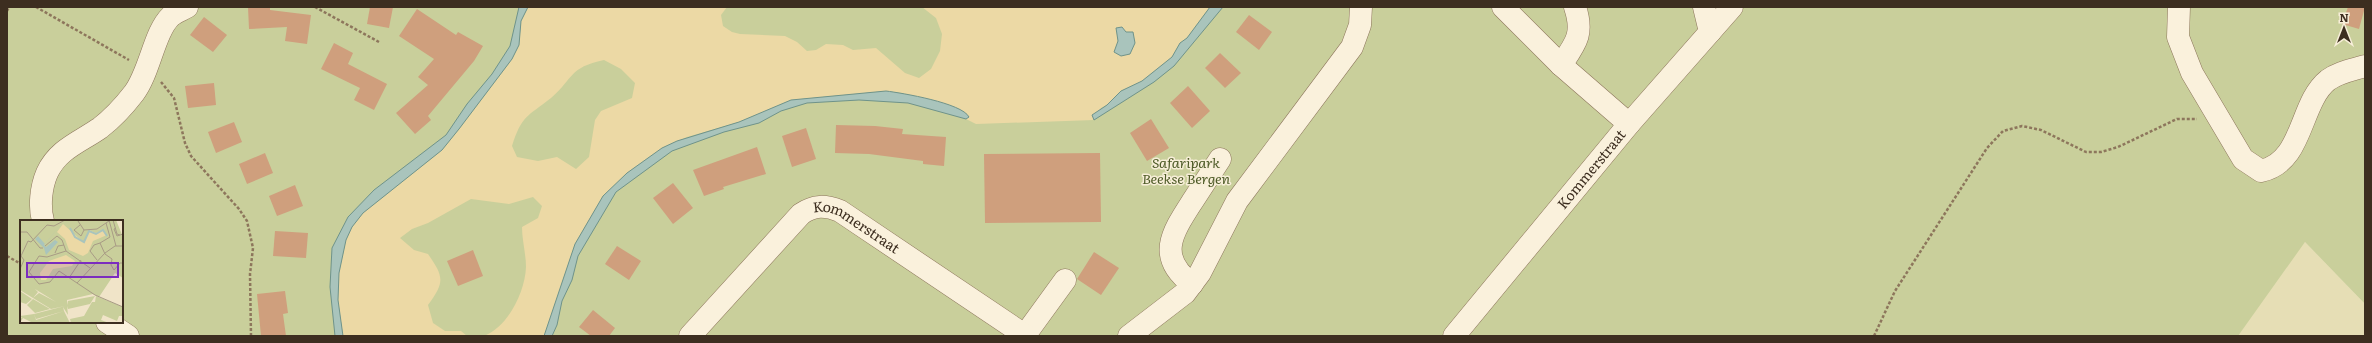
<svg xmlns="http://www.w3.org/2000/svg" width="2372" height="343" viewBox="0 0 2372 343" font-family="Literata,serif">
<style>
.farmland{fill:#e6deb5}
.green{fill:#c9cf9b;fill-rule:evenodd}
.sand{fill:#ecd9a5;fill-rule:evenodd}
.water{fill:#a9c4bc;stroke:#6f938a}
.building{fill:#cf9f7d}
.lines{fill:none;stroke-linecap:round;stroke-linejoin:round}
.minor-casing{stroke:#8d765c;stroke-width:23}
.path{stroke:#8d765c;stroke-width:2.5;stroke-dasharray:3 2;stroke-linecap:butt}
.minor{stroke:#faf1dc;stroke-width:22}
.labels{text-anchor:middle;stroke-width:3;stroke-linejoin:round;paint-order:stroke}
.park-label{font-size:14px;font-style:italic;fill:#4d5a26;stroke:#f7eed8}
.street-label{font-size:14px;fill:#3d2e20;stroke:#f7eed8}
.inset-river{fill:none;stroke:#a9c4bc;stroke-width:2}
.inset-road{fill:none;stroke:#a89b85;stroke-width:1}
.view{fill:#7b2cbf;fill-opacity:0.15;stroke:#7b2cbf;stroke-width:2}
.inset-edge{fill:none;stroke:#3d2e20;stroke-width:2}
</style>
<rect width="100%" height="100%" fill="#f0e4c8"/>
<polygon class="farmland" points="2305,242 2365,304 2365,336 2201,336"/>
<path class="green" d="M7,7H2365V304L2305,242L2238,336H7ZM21,221H122V322H21Z"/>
<path class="sand" d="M528,7H727L721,15L723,26L732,32L740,34L785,36L797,42L807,51L816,50L826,44L843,45L853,50L876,48L905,73L919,78L931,69L940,51L942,34L936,18L922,7H1210L1187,38L1180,43L1172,57L1142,82L1121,91L1107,105L1101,108L1093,119L1094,120L976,124L966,119L968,115L961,110L902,93L886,91L791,100L739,122L687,137L663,148L627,173L603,196L575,244L544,336H484C508,327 525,292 526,267C526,254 522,240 522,227L538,218L542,206L533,197L509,204L471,199L428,223L412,229L400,238L414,250L428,254C444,277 445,282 428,305L433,323L445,331H461L467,336H343L338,300L339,273L346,240L352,227L363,213L442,150L459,129L512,59L519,45L521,21ZM604,60L621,69L635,83L632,98L601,111L595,120L589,157L576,169L557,157L538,161L517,157L512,146C522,115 527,117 551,98C575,77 568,68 604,60Z"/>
<g class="water">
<polygon points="519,7 528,7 521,21 519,45 512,59 459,129 442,150 363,213 352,227 346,240 339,273 338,300 343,336 335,336 330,287 332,248 348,217 374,190 446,135 467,104 492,74 510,46"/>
<polygon points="1210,7 1223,7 1174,66 1154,82 1094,120 1092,115 1107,105 1121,91 1142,81 1172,57 1180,43 1187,38"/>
<polygon points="1122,27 1126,32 1133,32 1135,43 1130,54 1121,56 1114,52 1118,41 1116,28"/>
<path d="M886,91C902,93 962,103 969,117L966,119L908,103L859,100L807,103L781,111L759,123L724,132L672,151L616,192L578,256L572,280L562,301L557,325L552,336H544L575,244L603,196L627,173L662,148L677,141L739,122L791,100Z"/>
</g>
<g class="building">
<polygon points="248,7 270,7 270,10 311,15 307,44 285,41 287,27 249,29"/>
<polygon points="370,7 393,7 389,28 367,24"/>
<polygon points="2348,7 2365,7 2359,29 2342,24"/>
<polygon points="417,9 456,35 458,32 483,46 474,61 428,116 431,120 415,134 396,113 428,85 418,77 434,59 399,36"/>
<polygon points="1249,15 1272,32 1259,50 1236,32"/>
<polygon points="204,17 227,35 213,52 190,35"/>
<polygon points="334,43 353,53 348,64 387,84 374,110 354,100 360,88 321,69"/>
<polygon points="1220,53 1241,73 1225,88 1205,68"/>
<polygon points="214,83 216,105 188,108 185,86"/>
<polygon points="1188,86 1210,111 1192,128 1170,103"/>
<polygon points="1151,119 1169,148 1147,161 1130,133"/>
<polygon points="234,122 242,142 216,153 208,132"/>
<polygon points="836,125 875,126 903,129 902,134 946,137 944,166 923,164 923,161 869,154 835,153"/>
<polygon points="806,128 816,159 792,167 782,136"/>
<polygon points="757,147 766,174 723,187 724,189 704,196 693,170"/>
<polygon points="265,153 273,173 247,184 239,164"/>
<polygon points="1100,153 1101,222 985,223 984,154"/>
<polygon points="673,183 693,208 673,224 653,198"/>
<polygon points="295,185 303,206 277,216 269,196"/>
<polygon points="275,231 308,233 306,258 273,256"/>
<polygon points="617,246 641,261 629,280 605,264"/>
<polygon points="473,250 483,276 458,286 447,261"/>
<polygon points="1094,252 1119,268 1101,295 1077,279"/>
<polygon points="285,291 288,313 283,314 286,336 261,336 257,294"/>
<polygon points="593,310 615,328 609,336 591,336 579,327"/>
</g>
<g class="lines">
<defs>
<g id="minor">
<polyline points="1503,7 1561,65 1629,124"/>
<polyline points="1704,7 1710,32"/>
<path d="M2179,7L2178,37L2192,73L2243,159L2261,171C2304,162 2299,103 2328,80C2339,72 2352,70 2365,66"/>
<path d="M1561,65C1576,43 1584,34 1575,7"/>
<path d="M43,221C39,206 41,187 47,173C58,149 80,142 100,128C113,118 124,106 134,93C150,72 154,32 171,16C176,12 182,10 187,7"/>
<path d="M1192,284C1156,257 1172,233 1192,202C1201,188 1211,173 1220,159"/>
<polyline points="107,322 128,336"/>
<polyline points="1025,335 1065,280"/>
<path id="s1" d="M690,336L801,214C814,205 825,205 840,211L1026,336"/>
<polyline points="1129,336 1185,293 1200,273 1237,201 1352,47 1360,25 1361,7"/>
<path id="s2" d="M1454,336L1629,124L1732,7"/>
</g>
</defs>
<use href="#minor" class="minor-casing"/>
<g class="path">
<polyline points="36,7 129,60"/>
<polyline points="315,7 379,42"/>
<polyline points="7,11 9,7"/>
<polyline points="161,82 174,98 185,143 191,156 239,209 247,221 253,248 250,274 251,336"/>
<polyline points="7,256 21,264"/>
<polyline points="1874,336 1895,291 1987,148 2003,131 2022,126 2041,130 2086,152 2101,152 2118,147 2177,119 2197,119"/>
</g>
<use href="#minor" class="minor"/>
</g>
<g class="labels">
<g class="park-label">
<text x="1186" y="168">Safaripark<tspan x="1186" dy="16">Beekse Bergen</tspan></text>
</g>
<g class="street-label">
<text dy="5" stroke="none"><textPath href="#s2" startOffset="216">Kommerstraat</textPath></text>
<text dy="5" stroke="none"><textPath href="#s1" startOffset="227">Kommerstraat</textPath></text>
</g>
</g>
<g transform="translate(20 220)">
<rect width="103" height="103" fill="#f0e4c8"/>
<path d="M0,0H96L103,17V58L95,53L79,77L73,74L47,80V85L48,81L75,76L70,84L48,89L47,86L48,95L43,87L44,91L16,99L14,94L45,86L31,89L13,78L19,73L36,82L15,69L18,72L13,78L0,70ZM0,71L12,79L6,84L0,82ZM76,76L103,87V96H99L97,101L83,95L81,100L89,103H51L50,99L64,96L72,82H75ZM13,79L30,89L15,93L7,85ZM44,91L50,103H13L3,98L0,103V98H3L0,97V96L14,94L16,100Z" fill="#c9cf9b"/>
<path d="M43,4L62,21H65L69,10L76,13L83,10L87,15L73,21L68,33L63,36L49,30L45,19L37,12ZM46,35L55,41L52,46L33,49L26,60H21L20,53L29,41Z" fill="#ecd9a5"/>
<path d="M41,4L24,25L26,27L35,20L38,22L26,35L24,28L15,19L18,16L25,24Z" fill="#a9c4bc"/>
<path class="inset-river" d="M50,8L55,17L64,22L69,11L76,14L83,10L87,16"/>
<path class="inset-road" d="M89,0L96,26M93,0L97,14L100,15M58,1L64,10L61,16L54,10L60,5M96,8L94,9L97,16L103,14M64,10L77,9L89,1M0,12H7L20,28H23M80,23L90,17L86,3M25,26L37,16L42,20L46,31L27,37L19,36L9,52L19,64L30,62L39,51L75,75L103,87M46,31L70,48M35,33L38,26L44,25M77,40L70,31L74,25L80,23L85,34L92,39L91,45L94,50L100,43H103M0,49L4,40L1,36L8,21L11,22L27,5L34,6L45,0M49,58L61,40M57,63L85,33L95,26H103"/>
<path class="view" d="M7,43H98V57H7Z"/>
<rect width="103" height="103" class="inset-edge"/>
</g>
<rect width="2372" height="343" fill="none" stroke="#3d2e20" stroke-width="16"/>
<g transform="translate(2344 28)" stroke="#f7eed8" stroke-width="3" paint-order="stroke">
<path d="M0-3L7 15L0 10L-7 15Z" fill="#3d2e20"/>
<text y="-6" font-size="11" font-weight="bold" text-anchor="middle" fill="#3d2e20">N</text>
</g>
</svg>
